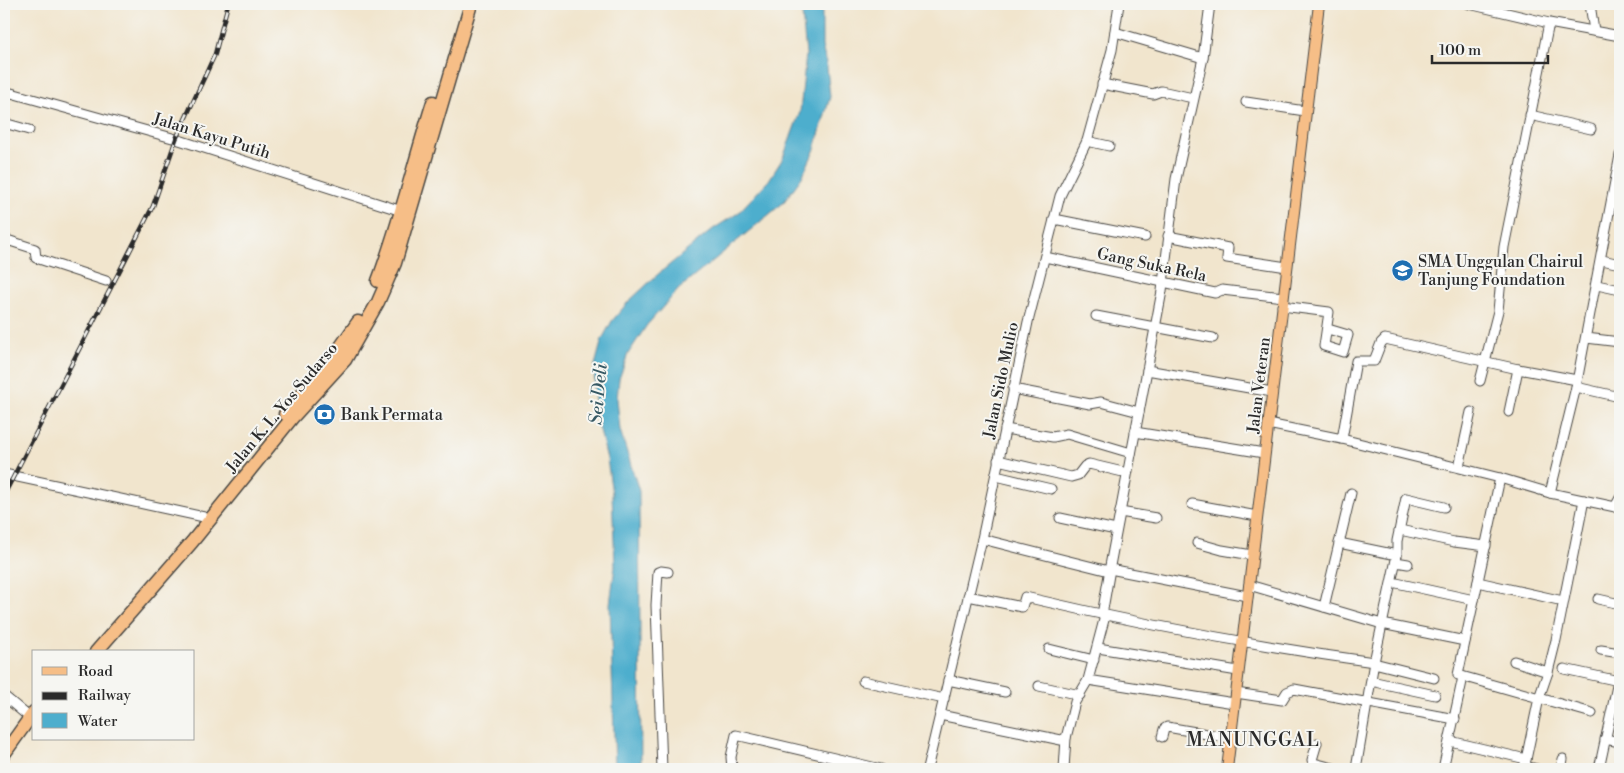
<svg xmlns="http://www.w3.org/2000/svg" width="1624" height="773" viewBox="0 0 1624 773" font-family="'Libre Bodoni',serif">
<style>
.water{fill:#4eaecd;stroke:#3c6c7c}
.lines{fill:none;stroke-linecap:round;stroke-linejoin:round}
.minor-casing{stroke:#494743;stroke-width:11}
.major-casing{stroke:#494743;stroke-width:12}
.highway-casing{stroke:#494743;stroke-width:15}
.minor{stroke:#fff;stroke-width:9}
.major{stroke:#f6be87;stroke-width:10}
.highway{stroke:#f6be87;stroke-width:12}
.rail-casing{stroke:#2b2b2b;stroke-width:4.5}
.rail{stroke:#f6f6f2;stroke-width:2.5;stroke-dasharray:8;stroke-linecap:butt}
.labels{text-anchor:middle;stroke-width:4;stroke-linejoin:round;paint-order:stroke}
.street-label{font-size:16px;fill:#2b2b2b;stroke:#f6f6f2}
.poi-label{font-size:16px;fill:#2b2b2b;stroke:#f6f6f2;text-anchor:start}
.water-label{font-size:18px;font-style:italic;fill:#375964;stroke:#f6f6f2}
.quarter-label{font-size:19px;letter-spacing:1px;fill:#2b2b2b;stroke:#f6f6f2}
</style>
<rect width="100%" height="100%" fill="#f6f6f2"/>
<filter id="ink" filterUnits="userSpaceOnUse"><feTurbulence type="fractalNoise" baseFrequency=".02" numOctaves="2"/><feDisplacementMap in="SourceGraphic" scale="10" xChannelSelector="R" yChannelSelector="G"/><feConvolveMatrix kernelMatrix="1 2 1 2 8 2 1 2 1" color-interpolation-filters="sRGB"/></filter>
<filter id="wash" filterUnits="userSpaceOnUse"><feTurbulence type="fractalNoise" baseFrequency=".0096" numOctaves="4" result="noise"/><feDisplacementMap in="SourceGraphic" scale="20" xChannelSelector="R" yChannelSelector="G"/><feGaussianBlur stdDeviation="1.12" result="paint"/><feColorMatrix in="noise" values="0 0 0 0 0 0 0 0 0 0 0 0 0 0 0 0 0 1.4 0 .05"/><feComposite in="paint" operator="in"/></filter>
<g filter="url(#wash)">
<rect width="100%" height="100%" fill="#f1e5cd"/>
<polygon class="water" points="801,4 822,4 822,46 827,67 830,97 815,149 802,177 783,203 679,289 647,325 628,354 619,379 617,399 620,430 639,491 641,769 615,769 610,604 615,566 612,494 607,459 599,427 594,392 595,365 602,339 612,321 628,302 657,275 713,229 738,213 769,180 783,158 800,112 806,54"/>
</g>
<g filter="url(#ink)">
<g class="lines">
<defs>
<g id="minor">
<polyline points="1469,4 1549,23 1620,36"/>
<polyline points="1590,4 1594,31"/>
<polyline points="1115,32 1203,58"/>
<polyline points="1102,84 1153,94 1161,91 1193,98"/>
<polyline points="4,91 176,139 405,212"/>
<polyline points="1246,102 1305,111"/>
<polyline points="1530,115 1591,129"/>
<polyline points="4,123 29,130"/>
<polyline points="1087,141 1109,146"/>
<polyline points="1054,219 1145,237"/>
<polyline points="1168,236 1228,248 1227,258 1287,267"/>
<polyline points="4,239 35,249 36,258 106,281"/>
<polyline points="1045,257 1215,293 1222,290 1283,297"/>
<polyline points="1602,260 1620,264"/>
<polyline points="1597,285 1620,290"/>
<polyline points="1282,306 1329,312 1324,346 1343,352 1348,335 1328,329"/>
<polyline points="1096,316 1213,338"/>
<polyline points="1586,338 1620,342"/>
<polyline points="1147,370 1272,392"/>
<polyline points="1480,381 1498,311 1504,247 1549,23"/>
<polyline points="1576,387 1620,397"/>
<polyline points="1013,389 1090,404 1101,402 1139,412"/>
<polyline points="1509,412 1518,369"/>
<polyline points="1268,424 1342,439 1500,478 1550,493 1620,508"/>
<polyline points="1005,429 1053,437 1067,434 1131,453"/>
<polyline points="1135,432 1264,453"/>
<polyline points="1342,439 1356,361 1374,361 1381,343 1385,339 1518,369 1577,380"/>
<polyline points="998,460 1071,477 1078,475 1085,466 1089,464 1127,473"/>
<polyline points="1459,467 1471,412"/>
<polyline points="4,474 204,517 209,521"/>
<polyline points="996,476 1051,489"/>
<polyline points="1500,478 1458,675 1592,713"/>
<polyline points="1550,493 1576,387 1620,155"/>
<polyline points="1192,504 1257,516"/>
<polyline points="1615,507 1620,498"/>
<polyline points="1120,512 1156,518"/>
<polyline points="1060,518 1116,530"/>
<polyline points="1400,530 1454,542 1486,546"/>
<polyline points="982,539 1109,571 1110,569 1247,596"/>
<polyline points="1197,543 1222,550 1252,555"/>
<polyline points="1339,543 1397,555"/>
<polyline points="1396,562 1408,564"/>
<polyline points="1109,571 1162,291 1176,179 1203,58 1210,4"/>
<polyline points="1392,582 1474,600"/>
<polyline points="1478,582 1563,601"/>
<polyline points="1249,585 1382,624 1465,641"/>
<path d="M968,596L1022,607L1025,597C1140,624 1257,646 1374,662"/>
<polyline points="1598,599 1620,604"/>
<polyline points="1324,607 1351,493"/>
<polyline points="1102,615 1110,569"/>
<polyline points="1098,648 1238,671"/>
<polyline points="1049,649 1094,660"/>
<polyline points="1601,650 1620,653"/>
<polyline points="1514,661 1548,672"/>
<polyline points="1374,663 1434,678"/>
<polyline points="1564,669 1619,681"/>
<polyline points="948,680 1005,692"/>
<polyline points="1088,680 1234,703"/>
<polyline points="863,681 944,699"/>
<polyline points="1371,681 1435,695"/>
<polyline points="1039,686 1080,695"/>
<polyline points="1236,693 1282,700 1287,692 1294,689 1455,719"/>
<polyline points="4,696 29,717"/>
<polyline points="940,715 1061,740 1066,738 1075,702 1088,680 1105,616"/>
<polyline points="1162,737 1164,729 1167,727 1230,738"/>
<polyline points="1605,739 1620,742"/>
<polyline points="1450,741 1526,759"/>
<polyline points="1317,743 1312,760 1314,763 1337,769"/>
<polyline points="1525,766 1537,769"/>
<polyline points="662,769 656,605 658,572 661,571 668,572"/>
<polyline points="732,769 731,757 736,735 881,769"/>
<polyline points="927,769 982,539 1028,322 1060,196 1087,141 1112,50 1119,4"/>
<polyline points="1064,769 1066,738"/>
<polyline points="1176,769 1192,769"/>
<polyline points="1356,769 1374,662 1397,555 1397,541 1406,498 1444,507"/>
<polyline points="1443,769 1463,677"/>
<polyline points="1524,769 1539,698 1548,672 1556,640 1584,500"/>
<polyline points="1561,769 1563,759"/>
<polyline points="1599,769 1620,672"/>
</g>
<polyline id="major" points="1227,769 1319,4"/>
<g id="highway">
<path d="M378,281C400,223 414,162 433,102"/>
<polyline points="285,414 337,352 358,322"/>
<polyline points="96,652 192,542 292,418 345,360 378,302 395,263 471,4"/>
<polyline points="4,754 34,712"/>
</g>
</defs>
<use href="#minor" class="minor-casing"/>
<use href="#major" class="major-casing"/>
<use href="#highway" class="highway-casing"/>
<use href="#minor" class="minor"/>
<use href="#major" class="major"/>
<use href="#highway" class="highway"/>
<defs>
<polyline id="rail" points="4,495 153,206 176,139 215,54 228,4"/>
</defs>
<use href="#rail" class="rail-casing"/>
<use href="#rail" class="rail"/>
</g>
</g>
<defs>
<symbol id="school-disc" viewBox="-11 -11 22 22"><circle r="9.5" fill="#1f6fb2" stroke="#f6f6f2"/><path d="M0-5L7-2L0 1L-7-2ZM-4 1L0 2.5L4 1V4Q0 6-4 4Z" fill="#fff"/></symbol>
<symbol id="bank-disc" viewBox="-11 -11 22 22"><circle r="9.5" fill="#1f6fb2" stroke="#f6f6f2"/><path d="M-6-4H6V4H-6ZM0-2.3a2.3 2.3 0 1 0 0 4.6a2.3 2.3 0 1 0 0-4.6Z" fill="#fff"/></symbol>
</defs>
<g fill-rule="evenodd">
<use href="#school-disc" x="1390" y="258" width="25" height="25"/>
<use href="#bank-disc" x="312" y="402" width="25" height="25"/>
</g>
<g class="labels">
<g class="street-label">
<text transform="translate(212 135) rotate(17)" y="6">Jalan Kayu Putih</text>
<text transform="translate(1152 264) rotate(12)" y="6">Gang Suka Rela</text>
<text transform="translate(1000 380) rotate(-78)" y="6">Jalan Sido Mulio</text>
<text transform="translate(1258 385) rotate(-83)" y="6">Jalan Veteran</text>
<text transform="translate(281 407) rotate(-50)" y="6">Jalan K. L. Yos Sudarso</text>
</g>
<g class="poi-label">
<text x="1418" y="267">SMA Unggulan Chairul<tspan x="1418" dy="18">Tanjung Foundation</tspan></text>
<text x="341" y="420">Bank Permata</text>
</g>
<g class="water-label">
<text transform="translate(598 394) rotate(-85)" y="6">Sei Deli</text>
</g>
<g class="quarter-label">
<text x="1253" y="746">MANUNGGAL</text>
</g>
</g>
<rect width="1624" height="773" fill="none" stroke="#f6f6f2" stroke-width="20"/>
<rect x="32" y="650" width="162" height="90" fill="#f6f6f2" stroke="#a5a5a2"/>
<rect x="42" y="667" width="25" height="8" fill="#f6be87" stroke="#a5a5a2"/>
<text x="78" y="676" font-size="15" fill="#2b2b2b">Road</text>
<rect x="42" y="692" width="25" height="8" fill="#2b2b2b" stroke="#a5a5a2"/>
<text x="78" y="700" font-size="15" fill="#2b2b2b">Railway</text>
<rect x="42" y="713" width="25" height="15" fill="#4eaecd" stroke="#a5a5a2"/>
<text x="78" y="726" font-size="15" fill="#2b2b2b">Water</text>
<path d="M1432 55v8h116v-8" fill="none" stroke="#2b2b2b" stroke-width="2.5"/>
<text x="1439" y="55" font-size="15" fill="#2b2b2b" stroke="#f6f6f2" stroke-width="4" paint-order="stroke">100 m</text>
</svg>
